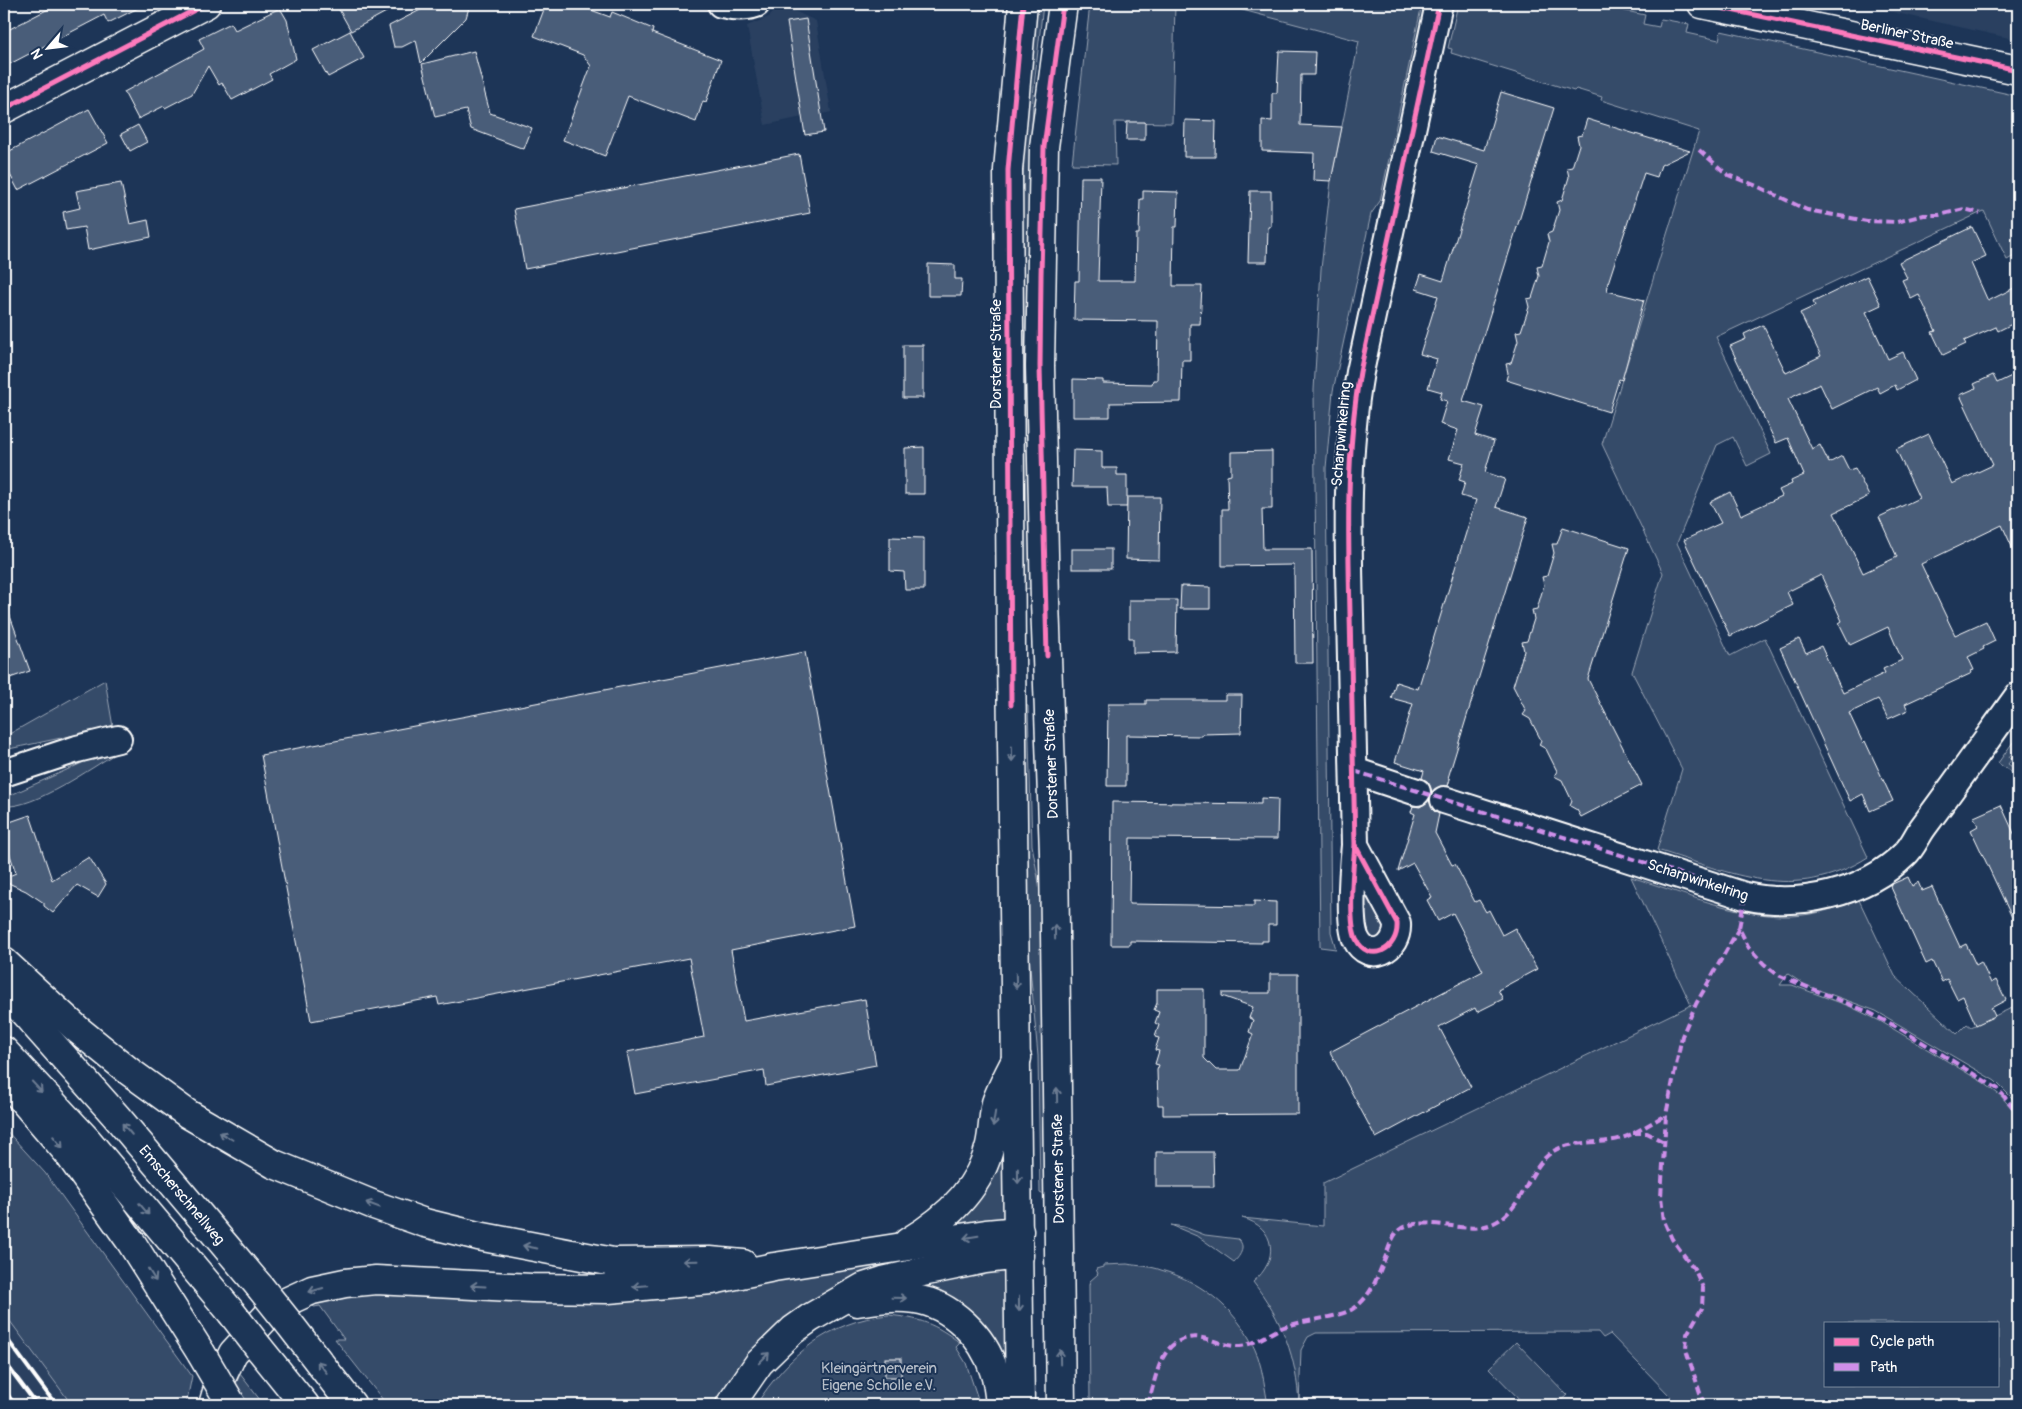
<svg xmlns="http://www.w3.org/2000/svg" width="2022" height="1409" viewBox="0 0 2022 1409" font-family="Pangolin,sans-serif">
<style>
.built{fill:#2a4161}
.green{fill:#364b69;stroke:#9aa5b4;fill-rule:evenodd}
.building{fill:#4a5d79;stroke:#fff}
.lines{fill:none;stroke-linecap:round;stroke-linejoin:round}
.minor-casing{stroke:#fff;stroke-width:30}
.major-casing{stroke:#fff;stroke-width:31}
.highway-casing{stroke:#fff;stroke-width:31}
.minor{stroke:#1d3557;stroke-width:26}
.major{stroke:#1d3557;stroke-width:28}
.highway{stroke:#1d3557;stroke-width:28}
.rail{stroke:#fff;stroke-width:4}
.highway-bridge-casing{stroke:#fff;stroke-width:31;stroke-linecap:butt}
.highway-bridge{stroke:#1d3557;stroke-width:28}
.quiet{stroke:#ce8fe9;stroke-width:4;stroke-dasharray:8 4;stroke-linecap:butt}
.cycleway-casing{stroke:#1d3557;stroke-width:8}
.cycleway{stroke:#fd7abc;stroke-width:5}
.oneway{stroke:#6c7c92}
.labels{text-anchor:middle;stroke-width:4;stroke-linejoin:round;paint-order:stroke}
.street-label{font-size:15px;fill:#fff;stroke:#1d3557}
.park-label{font-size:15px;fill:#b9c0ca;stroke:#1d3557}
</style>
<rect width="100%" height="100%" fill="#1d3557"/>
<filter id="ink" filterUnits="userSpaceOnUse"><feTurbulence type="fractalNoise" baseFrequency=".02" numOctaves="2"/><feDisplacementMap in="SourceGraphic" scale="10" xChannelSelector="R" yChannelSelector="G"/><feConvolveMatrix kernelMatrix="1 2 1 2 8 2 1 2 1" color-interpolation-filters="sRGB"/></filter>
<g filter="url(#ink)">
<g class="built">
<polygon points="1856,4 2018,4 2018,40"/>
<polygon points="781,5 816,21 831,112 821,114 824,132 805,135 802,117 765,125 747,26 769,17"/>
<polygon points="4,1313 72,1405 6,1405 4,1402"/>
</g>
<g class="green">
<polygon points="1035,4 1043,4 1033,96 1030,203 1034,588 1025,589 1022,202 1026,94"/>
<polygon points="1090,4 1175,4 1172,123 1115,122 1116,165 1072,164"/>
<polygon points="1214,4 1422,4 1380,201 1371,214 1333,391 1326,468 1331,932 1336,949 1320,947 1314,390 1321,269 1331,181 1359,41 1220,4"/>
<path d="M1458,4H1592L1645,15L1643,24L1659,27L1661,19L1689,24L1687,33L1719,40L1721,31L2018,96V254L2007,260L1984,211L1716,337L1771,454L1747,466L1733,437L1717,445L1677,543L1730,656L1765,638L1868,857C1794,904 1732,873 1657,850L1682,769L1632,672L1663,573L1602,444L1699,131L1601,100L1602,97L1576,89L1574,91L1451,53L1452,49L1448,48Z"/>
<polygon points="105,680 113,727 4,750 4,737"/>
<polygon points="1025,705 1028,706 1032,845 1039,883 1042,915 1046,1192 1044,1195 1040,1193 1038,1056 1028,945"/>
<polygon points="2018,735 2018,745 2009,757 2012,759 2008,764 2018,771 2018,777 1998,763"/>
<path d="M118,752C91,768 34,809 4,806V798L91,759Z"/>
<path d="M1631,877C1680,892 1741,918 1792,916C1815,915 1837,908 1859,900L1895,976L1957,1034L1967,1024L1971,1027L2018,1005V1104L1995,1081L1876,1011L1805,985L1788,974L1780,985H1792L1849,1006L1880,1021L1984,1083L2001,1096L2018,1116V1405H1662L1671,1397L1610,1334L1603,1338L1598,1332L1316,1333L1308,1337L1301,1350L1299,1405C1297,1358 1282,1319 1253,1282C1279,1261 1277,1227 1242,1218L1323,1226V1183L1691,1005ZM1826,1323H1998V1385H1826Z"/>
<polygon points="1366,890 1389,925 1381,941 1366,938 1363,892"/>
<polygon points="1005,1127 1004,1218 948,1229"/>
<polygon points="4,1128 45,1173 192,1376 186,1405 72,1405 4,1313"/>
<path d="M1171,1225L1184,1227L1205,1235L1238,1239C1246,1246 1241,1255 1234,1262L1199,1237Z"/>
<path d="M981,1242C949,1252 918,1261 886,1271C871,1276 854,1280 839,1286C784,1312 744,1353 714,1405H387L335,1339H344L320,1306L314,1307L308,1300L322,1295L736,1287L814,1275Z"/>
<path d="M1127,1264C1138,1266 1151,1266 1161,1270C1204,1282 1242,1314 1258,1357C1263,1372 1265,1389 1268,1405H1090L1089,1285L1090,1281L1098,1274L1096,1269L1103,1267V1265Z"/>
<polygon points="1001,1269 1004,1273 1006,1365 902,1287"/>
<path d="M888,1315C919,1318 936,1324 960,1343L956,1347L966,1363L980,1405H756C787,1356 829,1321 888,1315Z"/>
<polygon points="1516,1342 1567,1395 1556,1405 1525,1405 1489,1368"/>
<polygon points="240,1374 264,1405 249,1405 236,1384"/>
</g>
<g class="building">
<polygon points="58,4 146,4 108,23 104,15 4,67 4,32"/>
<polygon points="336,4 401,4 351,31"/>
<polygon points="432,4 470,4 466,18 421,63 416,40 402,47 394,47 389,26"/>
<polygon points="546,4 575,4 610,17 612,12 653,29 652,33 721,60 706,102 703,101 696,122 628,96 605,156 563,140 591,66 583,55 534,36"/>
<polygon points="280,8 287,20 296,59 269,74 272,79 232,100 222,83 219,85 208,66 192,94 165,108 164,106 138,119 124,92 204,49 199,39 231,23 235,30"/>
<polygon points="806,19 824,132 805,135 787,22"/>
<polygon points="350,31 364,58 328,77 313,50"/>
<polygon points="474,51 490,113 532,128 524,149 471,129 466,110 435,117 422,64"/>
<polygon points="1279,51 1315,52 1314,75 1301,75 1300,125 1342,127 1331,181 1313,180 1314,153 1262,151 1262,120 1272,121 1272,93 1277,93"/>
<polygon points="1501,92 1554,108 1463,401 1484,407 1475,435 1494,441 1485,472 1505,479 1496,507 1528,517 1448,778 1450,779 1448,786 1440,786 1432,792 1428,782 1422,778 1424,771 1395,762 1413,704 1391,698 1396,682 1418,689 1476,500 1461,496 1465,482 1459,480 1464,463 1449,459 1458,430 1440,424 1447,401 1440,399 1442,392 1428,388 1437,359 1420,354 1438,296 1416,289 1421,274 1443,281 1479,165 1433,151 1437,136 1484,150"/>
<polygon points="89,109 108,143 18,190 4,163 4,154"/>
<polygon points="1587,119 1690,151 1661,165 1657,177 1644,173 1607,286 1608,286 1607,291 1644,300 1622,380 1619,379 1609,412 1506,380 1508,373 1506,364 1511,363 1518,341 1516,332 1521,331 1529,307 1527,299 1532,298 1539,276 1537,267 1542,266 1549,242 1547,234 1552,232 1559,210 1557,202 1562,200 1569,177 1567,168 1572,167 1579,145 1577,136 1582,135"/>
<polygon points="1185,120 1216,121 1215,157 1184,157"/>
<polygon points="1127,122 1145,122 1145,140 1126,140"/>
<polygon points="138,125 147,142 130,151 121,134"/>
<polygon points="799,154 810,213 525,269 514,209"/>
<polygon points="1081,177 1101,177 1098,281 1135,281 1136,234 1139,234 1140,199 1143,199 1143,191 1178,192 1177,227 1174,227 1173,286 1202,286 1200,324 1190,324 1190,360 1182,360 1181,402 1110,403 1110,417 1073,417 1073,379 1103,380 1103,383 1152,384 1153,380 1157,380 1158,321 1074,320 1075,281 1079,281"/>
<polygon points="121,183 130,224 148,220 151,237 88,250 84,227 66,230 63,212 80,208 76,191"/>
<polygon points="1250,191 1271,191 1271,226 1268,227 1267,262 1248,262"/>
<polygon points="1972,227 1986,256 1971,263 1988,301 2018,286 2018,321 1998,331 1996,327 1964,341 1966,344 1943,355 1932,332 1936,331 1919,295 1911,299 1902,280 1907,278 1899,262"/>
<polygon points="928,264 955,265 955,279 962,279 961,296 928,296"/>
<polygon points="1867,276 1881,305 1866,312 1888,359 1903,352 1916,380 1897,390 1895,385 1880,393 1877,387 1832,409 1820,384 1788,399 1812,449 1820,445 1829,463 1842,456 1849,470 1855,468 1869,496 1834,513 1863,573 1897,557 1879,517 1919,498 1896,449 1929,434 1952,484 1993,465 1960,395 1976,388 1974,384 1993,375 1997,383 2018,373 2018,560 2002,525 1921,564 1955,635 1986,621 1995,641 1983,647 1984,649 1968,657 1974,670 1971,671 1972,673 1905,704 1908,710 1888,719 1878,699 1849,713 1863,743 1865,741 1893,801 1870,811 1863,794 1850,801 1780,648 1799,639 1806,653 1821,646 1843,693 1885,673 1883,669 1902,660 1888,627 1850,645 1839,623 1842,621 1821,575 1787,592 1793,605 1730,636 1684,540 1721,523 1710,502 1730,492 1741,515 1782,496 1779,490 1792,484 1791,481 1804,475 1788,438 1776,443 1730,346 1746,339 1744,334 1763,325 1786,373 1821,356 1800,313 1815,306 1813,302"/>
<rect x="903" y="345" width="20" height="53"/>
<polygon points="924,447 924,494 905,494 905,448"/>
<polygon points="1073,450 1102,451 1102,468 1117,468 1117,475 1127,475 1127,507 1108,507 1107,487 1072,487"/>
<polygon points="1272,451 1272,509 1262,509 1263,549 1312,549 1313,663 1295,663 1294,565 1222,566 1222,509 1228,509 1227,476 1231,475 1231,452"/>
<polygon points="1127,497 1160,497 1159,560 1126,559"/>
<polygon points="1563,527 1629,548 1588,679 1642,785 1581,817 1577,810 1570,806 1572,801 1562,780 1554,776 1557,771 1546,749 1539,745 1541,740 1530,719 1523,715 1526,711 1513,686 1524,651 1522,642 1527,641 1534,619 1532,610 1537,609 1544,585 1542,577 1547,576 1554,553 1552,544 1557,544"/>
<polygon points="890,537 924,538 924,590 905,590 904,572 890,571"/>
<rect x="1072" y="549" width="39" height="20"/>
<polygon points="1181,586 1210,587 1210,609 1180,609"/>
<polygon points="1129,600 1177,600 1176,652 1133,653 1133,638 1129,638"/>
<polygon points="4,605 6,605 30,671 4,680"/>
<polygon points="805,652 855,926 731,950 744,1021 865,999 876,1065 766,1086 764,1070 635,1094 627,1052 704,1037 689,958 439,1005 437,997 311,1021 261,755"/>
<polygon points="1225,695 1242,695 1241,733 1202,734 1202,736 1126,735 1126,786 1107,786 1108,704 1146,704 1146,700 1225,700"/>
<polygon points="1261,798 1278,799 1277,839 1130,838 1129,904 1254,906 1254,901 1276,902 1276,925 1268,925 1268,941 1262,941 1262,943 1130,941 1130,945 1111,945 1112,802 1261,804"/>
<polygon points="1429,800 1433,810 1439,814 1435,833 1452,865 1455,864 1475,902 1479,900 1486,912 1489,910 1502,935 1515,928 1537,969 1498,990 1503,999 1477,1012 1475,1008 1439,1027 1471,1087 1376,1138 1330,1052 1483,971 1453,913 1438,921 1427,900 1432,897 1413,863 1398,871 1415,814 1411,812 1413,806 1420,807"/>
<polygon points="2001,805 2018,842 2018,930 1971,830 1978,826 1974,817"/>
<polygon points="30,815 52,880 89,857 106,884 98,897 77,885 53,913 44,906 44,903 26,891 4,881 4,878 16,873 4,837 4,824"/>
<polygon points="1908,877 1912,886 1918,882 1922,891 1932,887 1960,947 1966,944 1976,965 1981,962 1991,983 1996,980 2006,1000 1991,1008 1995,1016 1976,1025 1963,996 1957,999 1947,979 1942,982 1932,961 1926,964 1890,885"/>
<polygon points="1270,974 1298,974 1298,1114 1163,1115 1163,1105 1158,1105 1157,1070 1159,1065 1155,1064 1159,1051 1155,1050 1159,1038 1155,1037 1159,1025 1155,1023 1159,1012 1154,1010 1157,1003 1157,989 1204,989 1204,1058 1216,1070 1240,1070 1253,1034 1249,1032 1253,1020 1249,1018 1253,1007 1222,996 1222,993 1270,993"/>
<polygon points="1156,1152 1213,1152 1214,1187 1156,1187"/>
<rect x="885" y="1358" width="16" height="19"/>
</g>
<g class="lines">
<defs>
<g id="minor">
<path d="M721,4C733,7 744,8 756,4"/>
<polyline points="1354,771 1417,792"/>
<polyline points="4,773 77,749 118,739"/>
<path d="M1444,800L1745,896C1799,908 1864,894 1905,854C1913,847 1917,835 1924,826C1956,783 1987,739 2018,696"/>
<path d="M1355,845L1397,923C1399,951 1368,964 1356,939C1348,921 1353,866 1355,845C1354,768 1352,691 1350,614C1348,533 1346,453 1360,372L1439,4"/>
</g>
<g id="major">
<polyline points="1702,4 2018,70"/>
<polyline points="4,109 206,4"/>
<polyline points="1020,1405 1011,657 1008,170 1023,4"/>
<polyline points="1061,1405 1054,853 1045,601 1040,366 1044,147 1063,4"/>
</g>
<g id="highway">
<polyline points="4,962 77,1029 130,1072 188,1114 274,1164 374,1205 425,1223 478,1236 613,1262 710,1261 743,1264"/>
<polyline points="4,990 116,1116 260,1287"/>
<polyline points="4,1051 87,1140 231,1312"/>
<polyline points="4,1078 68,1153 131,1242 201,1353"/>
<path d="M908,1242C945,1220 980,1190 990,1145C993,1132 993,1117 996,1103C1001,1088 1010,1072 1017,1058"/>
<path d="M857,1302C876,1299 895,1296 915,1299C951,1304 984,1337 994,1371C998,1382 999,1394 1000,1405"/>
<polyline points="288,1322 352,1405"/>
<polyline points="259,1348 305,1405"/>
<polyline points="213,1405 220,1381 233,1353 268,1315 288,1301 312,1290 345,1283 376,1280 532,1288 608,1289 712,1280 774,1267 986,1234 1019,1231"/>
<polyline points="730,1405 759,1363 793,1330 810,1318 864,1287 883,1281 927,1271 985,1259 1019,1255"/>
</g>
</defs>
<use href="#minor" class="minor-casing"/>
<use href="#major" class="major-casing"/>
<use href="#highway" class="highway-casing"/>
<use href="#minor" class="minor"/>
<use href="#major" class="major"/>
<use href="#highway" class="highway"/>
<g class="rail">
<polyline points="4,1335 56,1405"/>
<polyline points="4,1361 37,1405"/>
<polyline points="4,1390 15,1405"/>
</g>
<defs>
<g id="highway-bridge">
<polyline points="260,1287 288,1322"/>
<polyline points="231,1312 259,1348"/>
<polyline points="201,1353 230,1402"/>
</g>
</defs>
<use href="#highway-bridge" class="highway-bridge-casing"/>
<use href="#highway-bridge" class="highway-bridge"/>
<g class="quiet">
<polyline points="1699,150 1728,175 1757,186 1807,210 1867,221 1897,222 1924,215 1939,215 1964,209 1980,213"/>
<polyline points="1354,771 1697,879"/>
<polyline points="1745,896 1739,928 1749,948 1764,964 1778,975 1866,1011 1899,1028 1998,1089 2018,1113"/>
<polyline points="1633,1133 1647,1133 1664,1142"/>
<path d="M1148,1405C1154,1385 1158,1353 1177,1342C1201,1329 1217,1347 1240,1346C1253,1345 1269,1334 1281,1328C1302,1320 1332,1319 1351,1310C1371,1299 1379,1273 1387,1253C1389,1246 1393,1236 1399,1230C1418,1215 1458,1231 1481,1227C1523,1220 1525,1170 1552,1152C1572,1139 1600,1145 1622,1138C1637,1133 1652,1122 1666,1115"/>
<polyline points="1704,1405 1686,1350 1687,1334 1702,1308 1703,1288 1695,1270 1672,1239 1664,1221 1661,1197 1666,1115 1682,1036 1696,1004 1739,928"/>
</g>
<defs>
<g id="cycleway">
<polyline points="1702,4 2018,70"/>
<polyline points="4,109 206,4"/>
<polyline points="1047,656 1040,366 1041,275 1044,147 1063,4"/>
<polyline points="1011,705 1008,170 1023,4"/>
<path d="M1355,845L1397,923C1399,951 1368,964 1356,939C1348,921 1353,866 1355,845C1354,768 1352,691 1350,614C1348,533 1346,453 1360,372L1439,4"/>
</g>
</defs>
<use href="#cycleway" class="cycleway-casing"/>
<use href="#cycleway" class="cycleway"/>
</g>
<defs><path id="oneway-shaft" d="M-6 0H5M1.5-3L5.5 0L1.5 3" fill="none" stroke-width="1.6" stroke-linecap="round" stroke-linejoin="round" transform="scale(1.25)"/></defs>
<g class="oneway">
<use href="#oneway-shaft" transform="translate(1012 754) rotate(89)"/>
<use href="#oneway-shaft" transform="translate(1055 932) rotate(-91)"/>
<use href="#oneway-shaft" transform="translate(1016 981) rotate(89)"/>
<use href="#oneway-shaft" transform="translate(37 1087) rotate(47)"/>
<use href="#oneway-shaft" transform="translate(1057 1095) rotate(-91)"/>
<use href="#oneway-shaft" transform="translate(994 1119) rotate(99)"/>
<use href="#oneway-shaft" transform="translate(127 1129) rotate(-130)"/>
<use href="#oneway-shaft" transform="translate(226 1136) rotate(-150)"/>
<use href="#oneway-shaft" transform="translate(58 1142) rotate(50)"/>
<use href="#oneway-shaft" transform="translate(1018 1176) rotate(89)"/>
<use href="#oneway-shaft" transform="translate(373 1205) rotate(-159)"/>
<use href="#oneway-shaft" transform="translate(144 1209) rotate(50)"/>
<use href="#oneway-shaft" transform="translate(971 1237) rotate(171)"/>
<use href="#oneway-shaft" transform="translate(530 1247) rotate(-168)"/>
<use href="#oneway-shaft" transform="translate(691 1261) rotate(179)"/>
<use href="#oneway-shaft" transform="translate(152 1275) rotate(58)"/>
<use href="#oneway-shaft" transform="translate(478 1286) rotate(-177)"/>
<use href="#oneway-shaft" transform="translate(640 1286) rotate(175)"/>
<use href="#oneway-shaft" transform="translate(316 1290) rotate(164)"/>
<use href="#oneway-shaft" transform="translate(899 1298) rotate(1)"/>
<use href="#oneway-shaft" transform="translate(1019 1304) rotate(90)"/>
<use href="#oneway-shaft" transform="translate(1060 1357) rotate(-91)"/>
<use href="#oneway-shaft" transform="translate(764 1358) rotate(-46)"/>
<use href="#oneway-shaft" transform="translate(322 1367) rotate(-128)"/>
</g>
</g>
<g class="labels">
<g class="street-label">
<text transform="translate(1907 34) rotate(12)" y="5">Berliner Straße</text>
<text transform="translate(996 354) rotate(-90)" y="5">Dorstener Straße</text>
<text transform="translate(1341 434) rotate(-85)" y="5">Scharpwinkelring</text>
<text transform="translate(1051 764) rotate(-92)" y="5">Dorstener Straße</text>
<text transform="translate(1698 880) rotate(18)" y="5">Scharpwinkelring</text>
<text transform="translate(1058 1169) rotate(-91)" y="5">Dorstener Straße</text>
<text transform="translate(182 1195) rotate(50)" y="5">Emscherschnellweg</text>
</g>
<g class="park-label">
<text x="879" y="1373">Kleingärtnerverein<tspan x="879" dy="17">Eigene Scholle e.V.</tspan></text>
</g>
</g>
<rect width="2022" height="1409" fill="none" stroke="#1d3557" stroke-width="20"/>
<rect x="10" y="10" width="2002" height="1389" fill="none" stroke="#fff" stroke-width="2" filter="url(#ink)"/>
<rect x="1824" y="1322" width="175" height="65" fill="#1d3557" stroke="#77869a"/>
<rect x="1834" y="1338" width="25" height="8" fill="#fd7abc" stroke="#77869a"/>
<text x="1870" y="1346" font-size="15" fill="#ffffff">Cycle path</text>
<rect x="1834" y="1363" width="25" height="8" fill="#ce8fe9" stroke="#77869a"/>
<text x="1870" y="1372" font-size="15" fill="#ffffff">Path</text>
<g transform="translate(48 48) rotate(242)" stroke="#1d3557" stroke-width="4" paint-order="stroke">
<path d="M0-4L9 19L0 12L-9 19Z" fill="#ffffff"/>
<text y="-8" font-size="14" font-weight="bold" text-anchor="middle" fill="#ffffff">N</text>
</g>
</svg>
